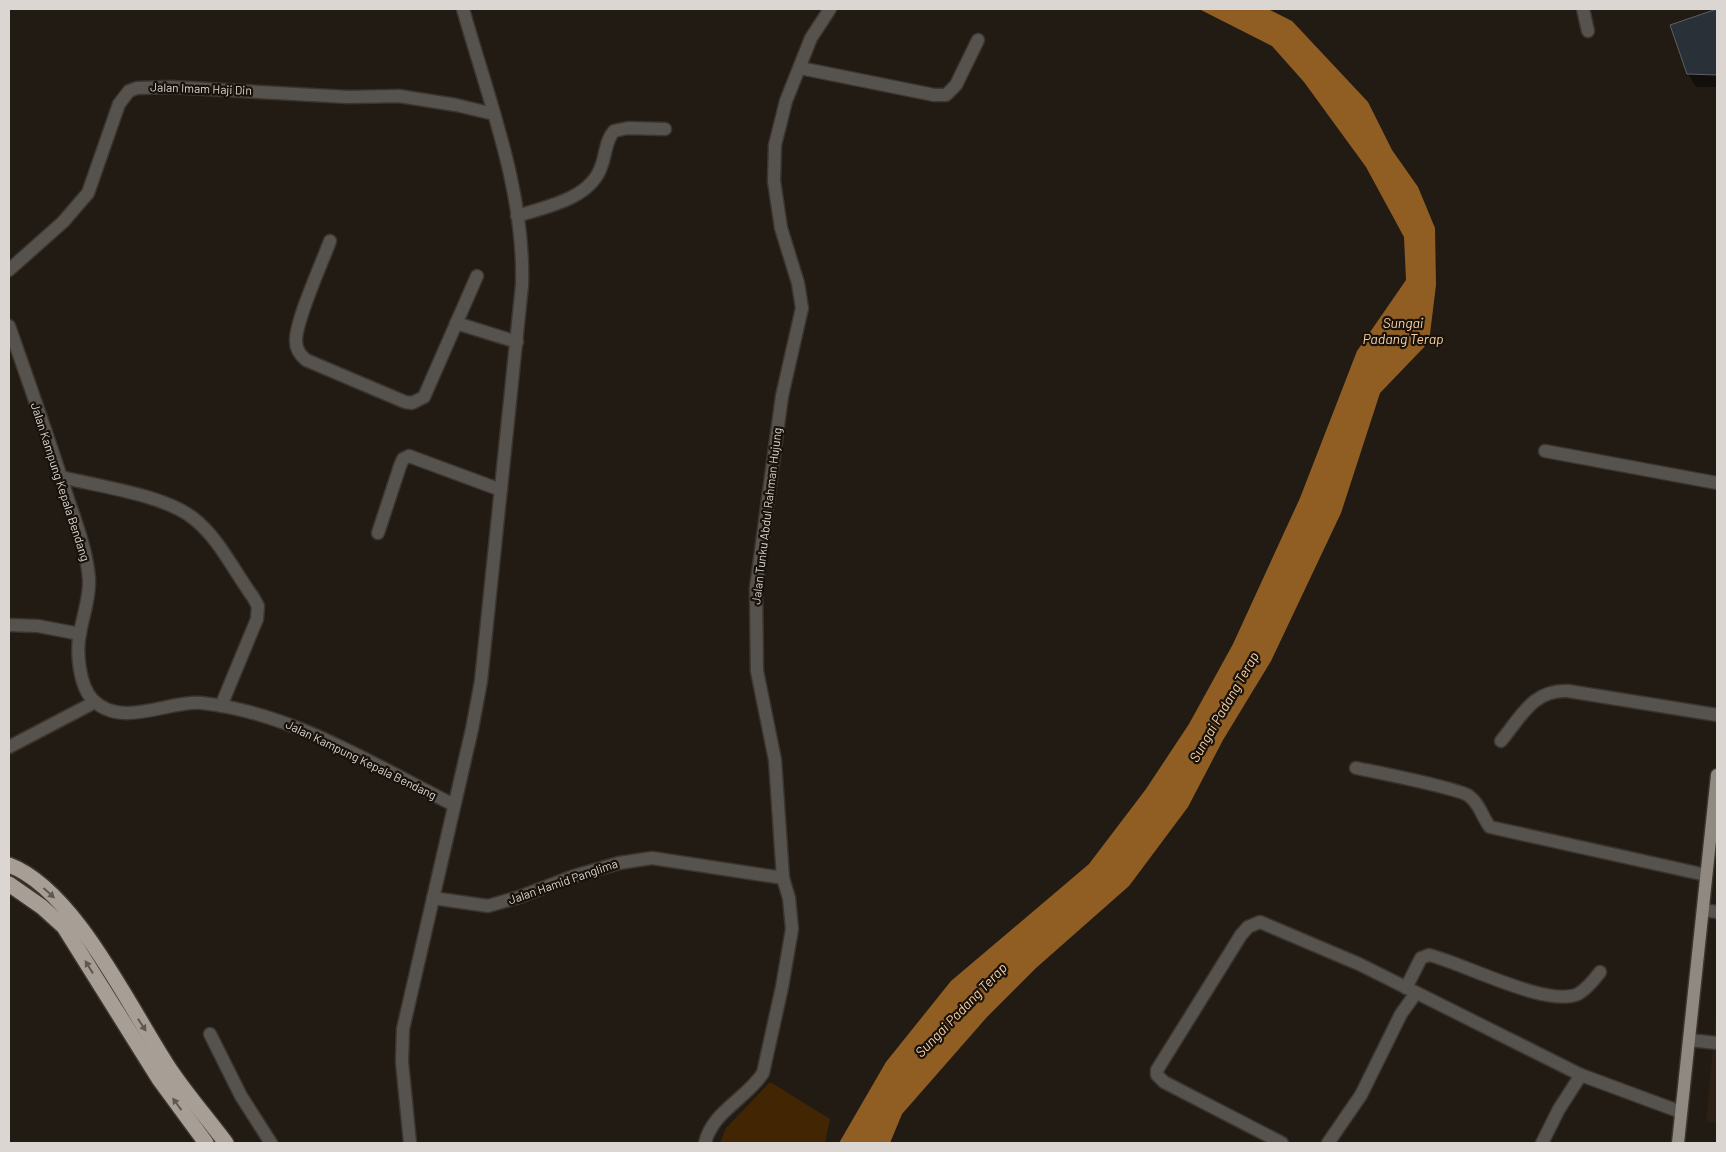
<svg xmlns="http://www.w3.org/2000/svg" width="1726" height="1152" viewBox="0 0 1726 1152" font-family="Barlow,sans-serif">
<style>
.built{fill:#2c2015}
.green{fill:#422502}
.water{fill:#905e23}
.shadow{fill:#0007}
.building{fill:#293038;stroke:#5a616a}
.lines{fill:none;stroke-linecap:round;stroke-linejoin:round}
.minor-casing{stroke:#3c352e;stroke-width:15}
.major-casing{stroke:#3c352e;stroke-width:15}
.highway-casing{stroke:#3c352e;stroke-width:18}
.minor{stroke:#56534f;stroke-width:12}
.major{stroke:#908981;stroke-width:12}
.highway{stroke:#a79e95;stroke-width:15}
.oneway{fill:#605850}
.labels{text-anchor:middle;stroke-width:4.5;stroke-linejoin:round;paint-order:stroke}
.street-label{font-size:12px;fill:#dbd6d1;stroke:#19120b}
.water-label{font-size:14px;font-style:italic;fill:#fcd0a3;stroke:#19120b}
</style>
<rect width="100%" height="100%" fill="#221b14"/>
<polygon class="built" points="1717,1005 1717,1123 1706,1122"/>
<polygon class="green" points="770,1082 830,1119 825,1143 720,1143 726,1128"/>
<polygon class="water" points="1199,9 1268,9 1292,21 1368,102 1392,150 1418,187 1435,228 1436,285 1429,342 1380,393 1341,513 1271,661 1223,740 1188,807 1129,886 1036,968 987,1017 902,1114 890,1143 839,1143 886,1062 951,981 1089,864 1146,789 1189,724 1233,644 1300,498 1357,351 1406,280 1404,237 1366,167 1304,82 1272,46"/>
<polygon class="shadow" points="1716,10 1717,87 1696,87 1688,74"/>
<polygon class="building" points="1717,9 1717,75 1687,74 1670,25"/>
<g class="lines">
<defs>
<g id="minor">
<polyline points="1583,9 1588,31"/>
<polyline points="800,68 934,95 946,95 956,85 978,40"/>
<path d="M517,216C545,207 590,199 601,167C606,155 605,141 614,131L628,128L665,129"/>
<path d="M330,241C322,263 295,322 296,341C296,349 300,355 306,360L405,402L412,403L424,397L477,276"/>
<polyline points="9,270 63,222 88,193 119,104 129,91 137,88 171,87 348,97 399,96 456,105 494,114"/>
<polyline points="456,323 517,342"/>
<path d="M9,326C29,383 49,439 67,496C76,523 87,551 89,579C90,598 83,615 80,633C76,651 79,686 93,700C122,729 168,700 202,703C293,713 374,765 454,805"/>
<polyline points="1545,451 1717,483"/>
<path d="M61,477C98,486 164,495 193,518C218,537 234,571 253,597L258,606L257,619L221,706"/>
<polyline points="378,533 400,466 403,459 409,456 501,490"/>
<polyline points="9,625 38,626 80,634"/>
<path d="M1501,741C1521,717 1533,689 1568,691L1717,715"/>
<polyline points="9,747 95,702"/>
<path d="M1356,768C1375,772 1458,788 1469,796C1480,804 1482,817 1490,827L1706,875"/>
<polyline points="433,898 488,906 519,897 574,876 619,863 652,858 783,878"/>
<polyline points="1703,910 1717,912"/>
<path d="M1406,988L1421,958L1429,955C1463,963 1547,1008 1578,994C1587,989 1594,980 1600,972"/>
<polyline points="210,1034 241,1096 271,1143"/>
<polyline points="1689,1040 1717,1043"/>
<path d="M410,1143L402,1062L403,1029L472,729L481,681L522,285C525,191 488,98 463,9"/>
<path d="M705,1143C712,1112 746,1099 763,1073L782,987L792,929L789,898L783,878L775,760L757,671L756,588L782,396L802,308L798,283L781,228L774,181L775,145L786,101L811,38L830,9"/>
<polyline points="1282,1143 1164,1082 1157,1075 1157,1070 1241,935 1248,927 1260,922 1359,964 1581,1075 1681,1112"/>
<polyline points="1328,1143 1361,1095 1401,1014 1416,993"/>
<polyline points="1542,1143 1559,1109 1581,1075"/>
</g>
<polyline id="major" points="1678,1143 1717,775"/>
<g id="highway">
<path d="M9,865C76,890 132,1013 171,1071C188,1096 208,1119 226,1143"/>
<polyline points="9,884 42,907 64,927 159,1079 206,1143"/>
</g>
</defs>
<use href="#minor" class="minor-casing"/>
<use href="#major" class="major-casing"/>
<use href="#highway" class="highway-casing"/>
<use href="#minor" class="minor"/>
<use href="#major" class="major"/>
<use href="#highway" class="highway"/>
</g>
<defs><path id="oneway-solid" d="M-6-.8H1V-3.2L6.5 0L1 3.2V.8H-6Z" transform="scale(1.25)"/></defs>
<g class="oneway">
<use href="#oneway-solid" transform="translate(49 893) rotate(42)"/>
<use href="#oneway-solid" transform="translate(89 967) rotate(-122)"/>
<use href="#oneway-solid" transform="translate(142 1025) rotate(57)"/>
<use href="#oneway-solid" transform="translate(177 1104) rotate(-126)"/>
</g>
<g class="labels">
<g class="street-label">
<text transform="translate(201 89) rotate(2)" y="4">Jalan Imam Haji Din</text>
<text transform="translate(60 482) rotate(72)" y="4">Jalan Kampung Kepala Bendang</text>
<text transform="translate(767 516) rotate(-83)" y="4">Jalan Tunku Abdul Rahman Hujung</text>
<text transform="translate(361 760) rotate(26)" y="4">Jalan Kampung Kepala Bendang</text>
<text transform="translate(563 882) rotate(-19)" y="4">Jalan Hamid Panglima</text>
</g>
<g class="water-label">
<text x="1403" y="328">Sungai<tspan x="1403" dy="16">Padang Terap</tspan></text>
<text transform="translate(1224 707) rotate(-60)" y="5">Sungai Padang Terap</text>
<text transform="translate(961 1010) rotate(-46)" y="5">Sungai Padang Terap</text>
</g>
</g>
<rect width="1726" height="1152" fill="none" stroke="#dbd6d1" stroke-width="20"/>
</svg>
